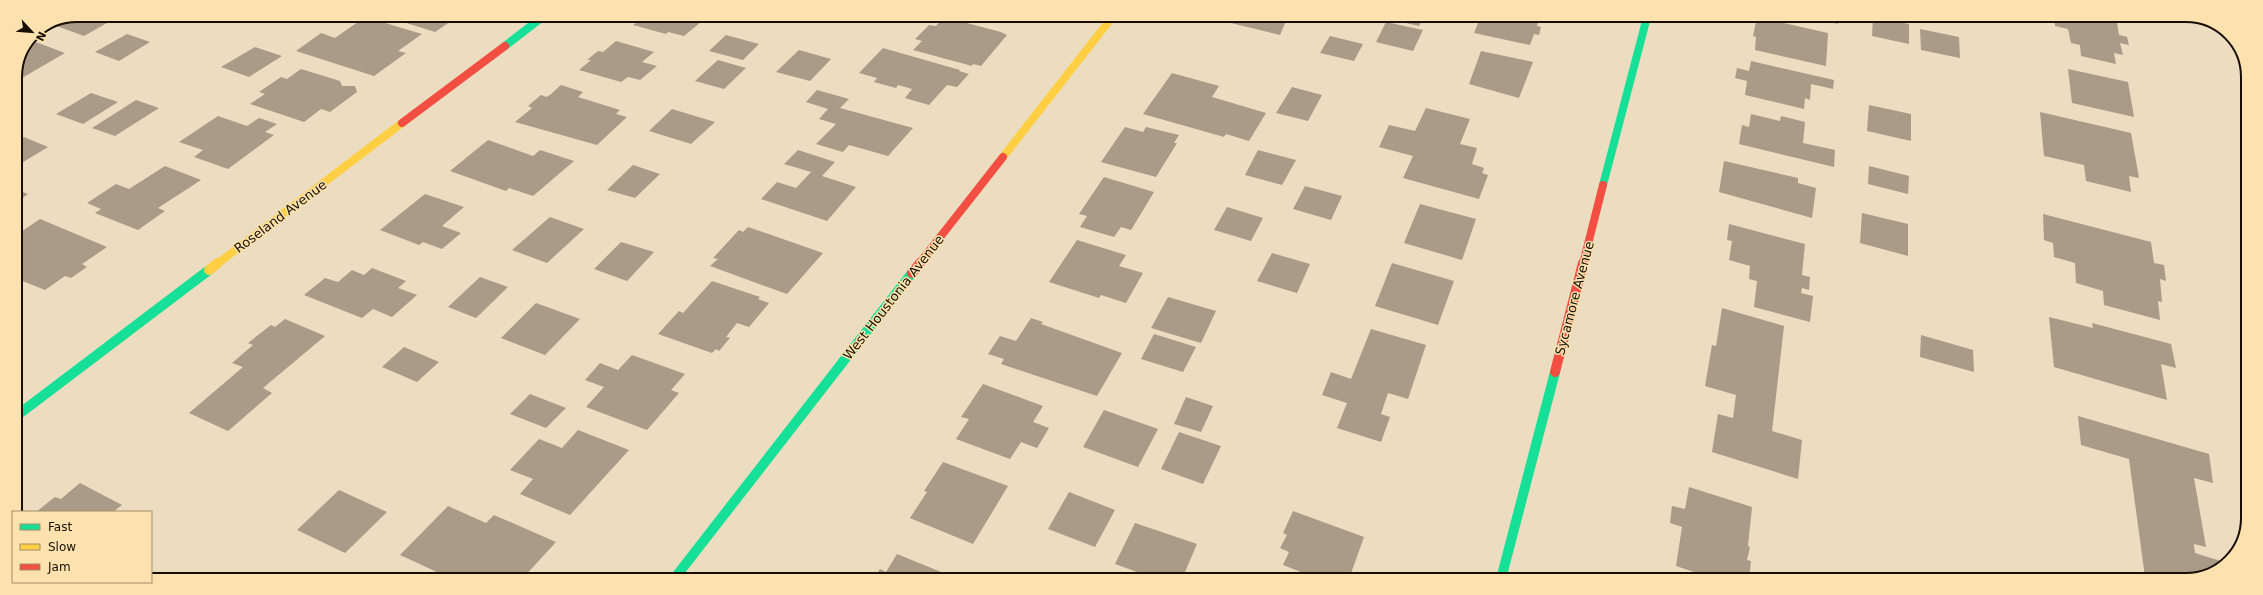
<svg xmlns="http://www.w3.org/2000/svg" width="2263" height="595" viewBox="0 0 2263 595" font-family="'DejaVu Sans',sans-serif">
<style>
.building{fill:#a99b87}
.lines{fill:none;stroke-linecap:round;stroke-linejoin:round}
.fast-far1{stroke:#16e098;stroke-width:8}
.fast{stroke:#16e098;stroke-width:10}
.slow-far1{stroke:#ffcf43;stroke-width:8}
.slow{stroke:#ffcf43;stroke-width:10}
.jam-far1{stroke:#f24e42;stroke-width:8}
.jam{stroke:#f24e42;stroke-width:10}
.labels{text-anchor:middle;stroke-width:3;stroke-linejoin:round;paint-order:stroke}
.street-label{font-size:13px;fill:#170e00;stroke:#fde2af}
.rim{fill:none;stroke:#170e00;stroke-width:2}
</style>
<rect width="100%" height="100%" fill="#ecdcc0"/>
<g class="building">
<polygon points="77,15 121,15 84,36 54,25"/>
<polygon points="185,15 219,15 207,23"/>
<polygon points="381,15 460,15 435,32"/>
<polygon points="635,16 708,16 684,36 668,32 666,34 633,25 636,23 629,21"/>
<polygon points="994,16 1012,16 1008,20"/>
<polygon points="1213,16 1288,16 1280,35 1231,23 1232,21"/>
<polygon points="1389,16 1424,16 1419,26 1388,19"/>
<polygon points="1481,16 1540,16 1537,26 1541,27 1539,35 1534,34 1530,45 1474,33"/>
<polygon points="365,17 422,34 398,51 406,53 374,76 296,51 321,33 335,38"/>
<polygon points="944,17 1001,32 1007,35 981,66 973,64 972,66 913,50 922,41 915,39 929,25 936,26"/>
<polygon points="1757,17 1828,33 1826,66 1755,50 1756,37 1753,36"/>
<polygon points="1805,17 1839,17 1838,24"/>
<polygon points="1873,17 1909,24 1909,44 1872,36"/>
<polygon points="2054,17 2116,17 2119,35 2127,37 2129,45 2120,43 2123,55 2114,53 2116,64 2081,56 2080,45 2071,43 2068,29 2055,26"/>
<polygon points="1386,22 1423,30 1413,51 1376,42"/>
<polygon points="1920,29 1959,37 1960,58 1921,50"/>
<polygon points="127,34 150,42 119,61 95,52"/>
<polygon points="726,35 759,44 743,60 709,51"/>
<polygon points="1330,36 1363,44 1354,61 1320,53"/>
<polygon points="33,41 65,53 15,82 15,77 29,44"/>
<polygon points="616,41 654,52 642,62 657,66 640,80 628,77 621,82 579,70 591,60 587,60 598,51 603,52"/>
<polygon points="255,47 282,56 249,77 221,67"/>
<polygon points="883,48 960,70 959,71 969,74 957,87 947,85 929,105 905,98 912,89 898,85 896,88 874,82 877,78 859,73"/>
<polygon points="799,50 831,59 810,81 776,72"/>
<polygon points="1481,51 1533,62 1519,98 1469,84"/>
<polygon points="718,60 746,68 724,89 695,81"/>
<polygon points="1751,61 1834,80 1833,89 1811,84 1810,100 1805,98 1804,109 1745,95 1747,81 1735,78 1737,68 1749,71"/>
<polygon points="301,69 340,81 342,86 355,86 357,92 330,112 321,109 304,122 250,104 265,94 259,92 281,77 287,79"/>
<polygon points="2068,69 2128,82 2134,117 2072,103"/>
<polygon points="1172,73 1219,86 1212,97 1266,113 1249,141 1226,134 1224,137 1143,114"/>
<polygon points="561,85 583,92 578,97 620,110 616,114 627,117 597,145 515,122 532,108 528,106 541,95 546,97 550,95"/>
<polygon points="1292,87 1322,95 1308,121 1276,113"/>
<polygon points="817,90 849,99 840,108 913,128 888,156 849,145 843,152 816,144 836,124 819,119 828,109 806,102"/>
<polygon points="91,93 118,102 83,124 56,114"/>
<polygon points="136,100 159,108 115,136 92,128"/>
<polygon points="1869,105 1911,114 1911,141 1867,131"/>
<polygon points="1426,108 1470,119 1460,144 1477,148 1472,164 1484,168 1482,173 1488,175 1479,199 1403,178 1413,156 1379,147 1389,125 1415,131"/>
<polygon points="672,109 715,122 691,144 649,131"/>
<polygon points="2040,112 2131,133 2139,178 2129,176 2131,192 2086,181 2084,165 2044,156"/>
<polygon points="1751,114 1780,121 1781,116 1805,122 1803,143 1835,150 1834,167 1739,144 1742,125 1749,127"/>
<polygon points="218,116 247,126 259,118 277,124 265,132 274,135 228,169 194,157 203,150 179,142"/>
<polygon points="1125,127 1143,132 1146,127 1179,135 1174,143 1177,143 1156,177 1101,162"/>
<polygon points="24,137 48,147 15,167 15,142"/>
<polygon points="488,140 533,156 540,150 574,161 533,196 509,188 506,191 450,171"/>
<polygon points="798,150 835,162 822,176 856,187 827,221 761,199 777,182 796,188 811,172 784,164"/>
<polygon points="1258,150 1296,160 1282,185 1245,175"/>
<polygon points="1724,161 1798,178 1798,183 1816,188 1812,218 1719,192"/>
<polygon points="633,165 660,174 635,198 607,190"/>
<polygon points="165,166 201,180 158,208 165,211 138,230 95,213 101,209 87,203 116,184 129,189"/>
<polygon points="1869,166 1909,176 1908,194 1868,184"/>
<polygon points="1104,177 1154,192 1131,230 1121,227 1114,237 1080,227 1087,216 1079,214"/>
<polygon points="1305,186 1342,196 1331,220 1293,209"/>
<polygon points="15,189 28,194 15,203"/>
<polygon points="425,194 464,207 442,226 461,233 442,249 423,242 419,245 380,230"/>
<polygon points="1420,204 1476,219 1462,260 1404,243"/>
<polygon points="1227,207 1263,218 1251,241 1214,230"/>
<polygon points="1862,213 1908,224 1908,256 1860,243"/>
<polygon points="2043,214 2151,242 2154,263 2164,265 2166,281 2160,279 2162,302 2158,301 2160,320 2104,305 2103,291 2076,283 2075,263 2054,257 2053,243 2044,240"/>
<polygon points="550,217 584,229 547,263 512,250"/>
<polygon points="40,219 107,247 82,264 87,267 71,278 65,276 45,290 15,278 15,236"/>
<polygon points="1729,224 1805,244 1802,275 1810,277 1809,290 1802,288 1801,293 1813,296 1810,322 1754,307 1757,281 1749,279 1750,266 1729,260 1732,241 1727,240"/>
<polygon points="748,227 823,253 787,294 710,266 718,259 713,258 739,230 743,232"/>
<polygon points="1077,240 1126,255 1119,266 1143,273 1126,303 1101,295 1099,298 1049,282"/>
<polygon points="621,242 654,252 627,281 594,269"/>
<polygon points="1272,253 1310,264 1297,293 1257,281"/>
<polygon points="1392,263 1454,281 1438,325 1375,306"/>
<polygon points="372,268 406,281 398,288 417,295 392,317 373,309 362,318 304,295 325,278 338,282 352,270 364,275"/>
<polygon points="480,277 508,287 476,318 448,307"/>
<polygon points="712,281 760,297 758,299 769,303 749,327 737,323 726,337 730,338 719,351 716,349 712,353 658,334 679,311 683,313"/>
<polygon points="1168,297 1216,311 1201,343 1151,328"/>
<polygon points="536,303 580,319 545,355 501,338"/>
<polygon points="1722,308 1784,326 1772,431 1802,440 1798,479 1712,452 1718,414 1733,418 1736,395 1705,386 1712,345 1716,346"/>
<polygon points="2049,317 2093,328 2092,323 2171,344 2176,368 2161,364 2167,400 2054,367"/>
<polygon points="1031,318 1043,322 1041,324 1122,353 1097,396 1001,364 1004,359 988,354 1000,336 1016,341"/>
<polygon points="285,319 325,336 263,388 272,393 228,431 189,413 243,367 232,363 253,345 248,343 271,325 275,327"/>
<polygon points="1371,329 1426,345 1408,399 1388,393 1381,414 1390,417 1381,442 1337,428 1347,403 1322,395 1331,372 1351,379"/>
<polygon points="1154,334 1196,347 1183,372 1141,359"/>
<polygon points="1921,335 1973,350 1974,372 1920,357"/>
<polygon points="404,347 439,362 417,382 382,367"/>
<polygon points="632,355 685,374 671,390 679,393 647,430 586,407 604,387 585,380 600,363 618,370"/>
<polygon points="983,384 1043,406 1033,422 1049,428 1037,448 1021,442 1010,459 956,439 969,419 961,417"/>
<polygon points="530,394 566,408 546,428 510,414"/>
<polygon points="1186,397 1213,406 1201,432 1174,424"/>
<polygon points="1104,410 1158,429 1138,467 1083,447"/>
<polygon points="2078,416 2209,454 2213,483 2194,478 2206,547 2194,544 2195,553 2227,563 2224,567 2186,580 2156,580 2145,577 2129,459 2081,445"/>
<polygon points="578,430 629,450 570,515 520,494 533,479 510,470 539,439 562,448"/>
<polygon points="1179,432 1221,446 1203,484 1161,469"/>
<polygon points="943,462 1008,486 973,544 910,518 927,492 924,491"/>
<polygon points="80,483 122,505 113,512 36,512 55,497 61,499"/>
<polygon points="1689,487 1752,507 1748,546 1750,547 1747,560 1751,561 1749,580 1699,580 1700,574 1676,566 1682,527 1670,523 1672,506 1685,509"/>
<polygon points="339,490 387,512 345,553 297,530"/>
<polygon points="1069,492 1115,510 1095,547 1048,529"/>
<polygon points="448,506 486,523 494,515 556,542 523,578 450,578 400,555"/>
<polygon points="1293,511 1364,537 1349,579 1319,579 1283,565 1289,552 1280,548 1287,535 1283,533"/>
<polygon points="1135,523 1197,544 1182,579 1156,579 1115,564"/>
<polygon points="897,554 951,576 949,579 874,579 880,569 886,572"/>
</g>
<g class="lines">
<g class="fast-far1">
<polyline points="505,46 545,15"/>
<polyline points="1603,185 1647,17"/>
</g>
<g class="fast">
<polyline points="15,417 209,270"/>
<polyline points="674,579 912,273"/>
<polyline points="1501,579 1555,372"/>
</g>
<g class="slow-far1">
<polyline points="1003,157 1113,16"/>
<polyline points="217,264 402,123"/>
</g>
<polyline class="slow" points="209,270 218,263"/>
<g class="jam-far1">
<polyline points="402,123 505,46"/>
<polyline points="919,264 1003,157"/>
<polyline points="1583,264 1603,185"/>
</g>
<g class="jam">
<polyline points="912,273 920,263"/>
<polyline points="1555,372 1583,263"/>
</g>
</g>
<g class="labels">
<g class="street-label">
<text transform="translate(280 216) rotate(-37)" y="5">Roseland Avenue</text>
<text transform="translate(893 297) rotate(-52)" y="5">West Houstonia Avenue</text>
<text transform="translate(1574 298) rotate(-75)" y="5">Sycamore Avenue</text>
</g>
</g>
<path d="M0 0H2263V595H0ZM77 22H2186A55 55 0 0 1 2241 77V518A55 55 0 0 1 2186 573H77A55 55 0 0 1 22 518V77A55 55 0 0 1 77 22Z" fill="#fde2af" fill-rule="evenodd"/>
<path class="rim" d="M77 22H2186A55 55 0 0 1 2241 77V518A55 55 0 0 1 2186 573H77A55 55 0 0 1 22 518V77A55 55 0 0 1 77 22Z"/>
<rect x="12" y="511" width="140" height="72" fill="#fde2af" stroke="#a18d69"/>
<rect x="20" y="524" width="20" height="6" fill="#16e098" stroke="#a18d69"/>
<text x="48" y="531" font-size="12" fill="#170e00">Fast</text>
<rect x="20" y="544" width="20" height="6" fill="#ffcf43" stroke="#a18d69"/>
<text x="48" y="551" font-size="12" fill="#170e00">Slow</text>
<rect x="20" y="564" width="20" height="6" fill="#f24e42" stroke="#a18d69"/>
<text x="48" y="571" font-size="12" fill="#170e00">Jam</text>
<g transform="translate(32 32) rotate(116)" stroke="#fde2af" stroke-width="3" paint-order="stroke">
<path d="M0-3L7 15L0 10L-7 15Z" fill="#170e00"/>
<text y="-6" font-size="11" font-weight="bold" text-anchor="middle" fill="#170e00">N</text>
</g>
</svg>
